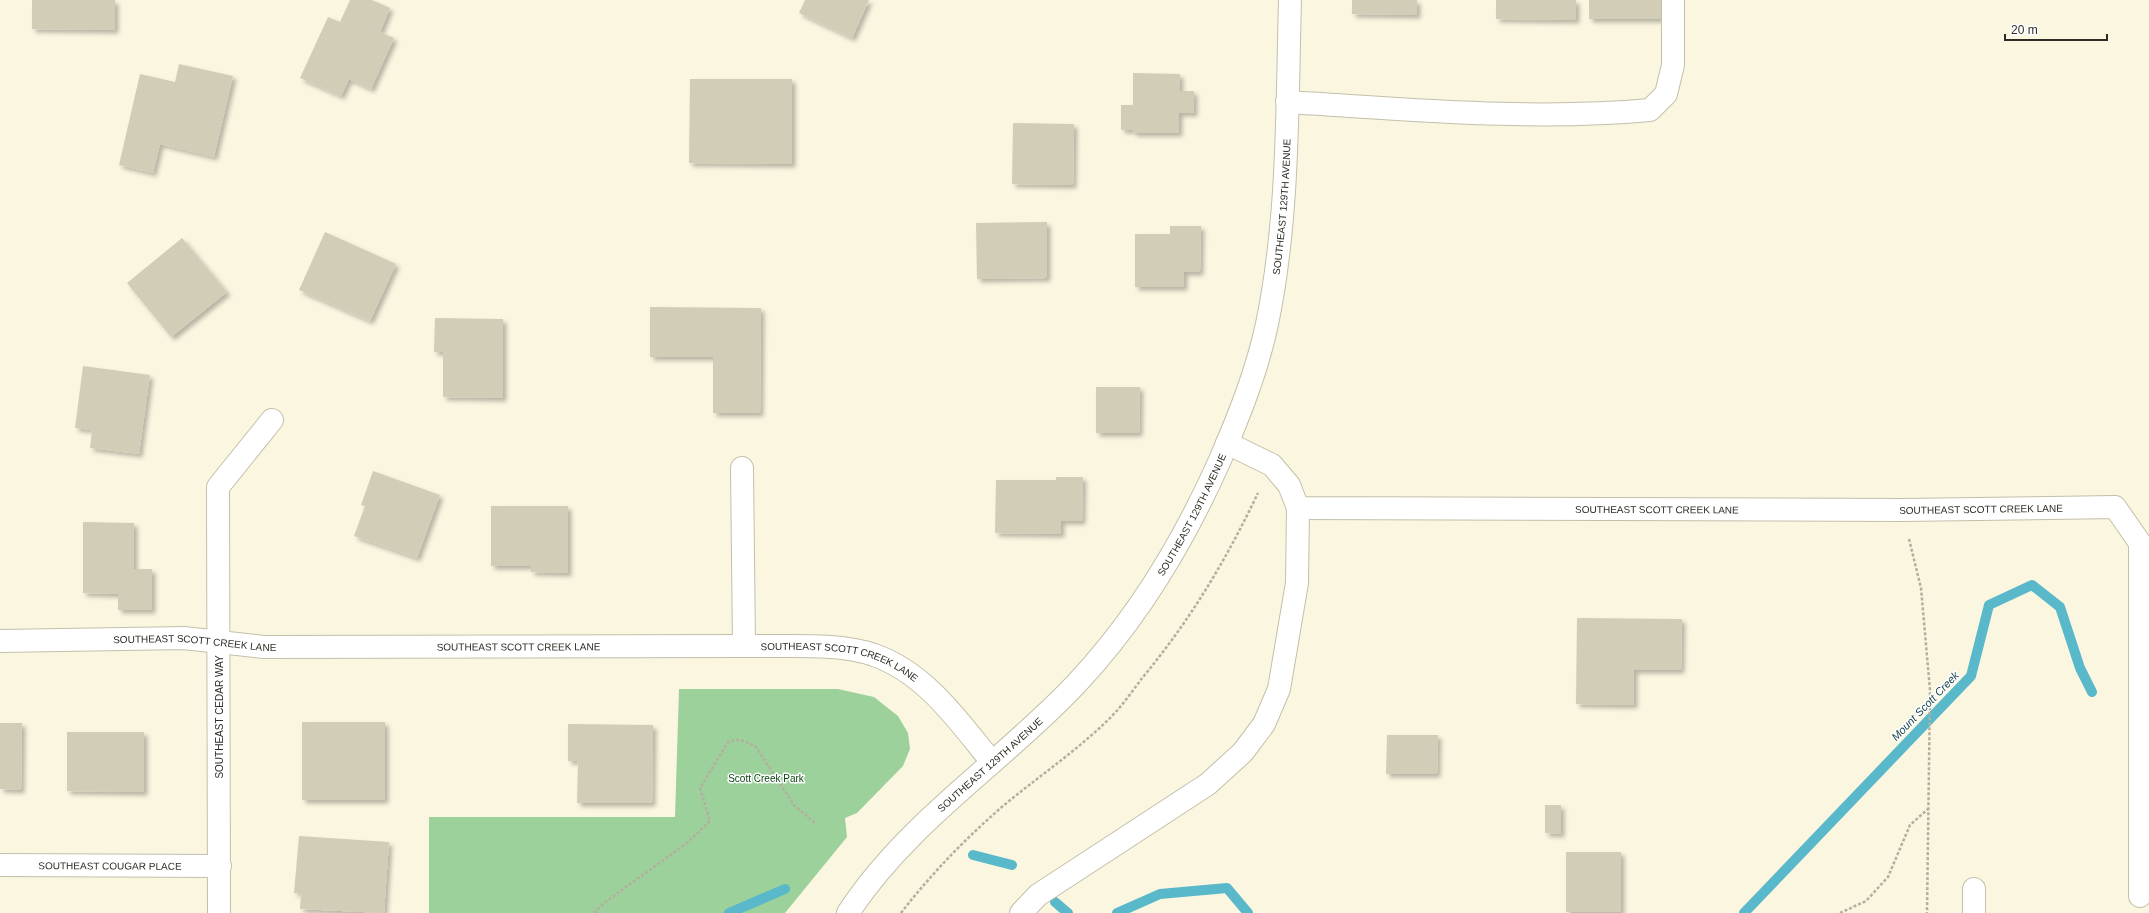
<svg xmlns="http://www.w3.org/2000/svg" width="2149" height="913" viewBox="0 0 2149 913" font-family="Arial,sans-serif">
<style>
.forest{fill:#9dd19b}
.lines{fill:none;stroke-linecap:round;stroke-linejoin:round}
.stream{stroke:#59b8c9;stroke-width:10}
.building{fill:#d1cdb7;filter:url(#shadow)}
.minor-casing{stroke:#c3bfa9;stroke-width:24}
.major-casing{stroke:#c3bfa9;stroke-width:24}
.path{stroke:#b3af9e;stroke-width:2.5;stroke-dasharray:3 2;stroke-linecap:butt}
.minor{stroke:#fff;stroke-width:22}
.major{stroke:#fff;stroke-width:22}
.labels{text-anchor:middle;stroke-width:3;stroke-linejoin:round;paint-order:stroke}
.street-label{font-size:10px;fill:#2e2c24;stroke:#fff}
.park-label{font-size:10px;fill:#043e0a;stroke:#fff}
.water-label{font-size:11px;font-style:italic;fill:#1b464e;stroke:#fff}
</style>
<defs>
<filter id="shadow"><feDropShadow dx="3.5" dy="3.5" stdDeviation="2" flood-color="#0004"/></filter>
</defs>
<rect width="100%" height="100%" fill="#fbf6e0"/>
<polygon class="forest" points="679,689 838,689 874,697 898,716 908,733 910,749 903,766 857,813 845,818 847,837 785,913 429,913 429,817 675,817"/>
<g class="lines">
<g class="stream">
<polyline points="973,855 1012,865"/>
<polyline points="1055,902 1068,913"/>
<polyline points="729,913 785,889"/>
<polyline points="1117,913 1160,894 1227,888 1248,913"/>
<polyline points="1744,913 1971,676 1989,605 2032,585 2060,607 2080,668 2092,692"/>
</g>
</g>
<g class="building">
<polygon points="32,0 115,0 115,30 32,29"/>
<polygon points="350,0 372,0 390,8 380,32 394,38 371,89 349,79 341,96 300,78 328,17 340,22"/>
<polygon points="805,0 869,0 852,38 799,13"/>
<polygon points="1352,0 1417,0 1417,15 1352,14"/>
<polygon points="1496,0 1576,0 1576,20 1496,19"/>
<rect x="1589" y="0" width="74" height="19"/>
<polygon points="179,64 233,76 214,157 160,144 153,173 119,165 140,74 175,82"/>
<polygon points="1133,73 1180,74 1180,91 1194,91 1194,113 1179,113 1179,133 1133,133 1133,130 1121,130 1121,105 1133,105"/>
<polygon points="690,79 792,79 792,164 689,163"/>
<polygon points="1013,123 1074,124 1073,185 1012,184"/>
<polygon points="1047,222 1047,278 977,279 976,223"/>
<polygon points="1170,226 1201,226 1200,272 1184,272 1184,287 1135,287 1135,234 1170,234"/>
<polygon points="325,232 396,264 370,321 299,290"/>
<polygon points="182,238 227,292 171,337 127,283"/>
<polygon points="650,307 761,308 760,413 713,413 713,357 650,357"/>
<polygon points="435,318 503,319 503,398 443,397 443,352 434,352"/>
<polygon points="83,366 150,375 139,454 90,448 92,430 75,428"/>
<polygon points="1096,387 1140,387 1139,433 1096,433"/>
<polygon points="373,471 440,495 417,558 354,536 365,506 361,505"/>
<polygon points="1056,477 1083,477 1082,521 1061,521 1061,534 995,533 996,480 1056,480"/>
<polygon points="491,506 568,506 568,573 531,572 531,566 491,566"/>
<polygon points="83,522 134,523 134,569 152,569 152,610 118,610 118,594 83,593"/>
<polygon points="1577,618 1682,619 1681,670 1634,670 1634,705 1576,704"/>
<rect x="302" y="722" width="83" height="78"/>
<polygon points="0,723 22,723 21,790 0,789"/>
<polygon points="568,724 653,725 652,803 577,803 578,761 568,761"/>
<polygon points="67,732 144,732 144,792 67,791"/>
<polygon points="1387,735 1438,735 1437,774 1386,774"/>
<polygon points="1545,805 1561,805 1561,834 1545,833"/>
<polygon points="299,836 389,842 384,913 300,909 301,893 294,893"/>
<rect x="1566" y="852" width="55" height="60"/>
</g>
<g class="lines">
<defs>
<g id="minor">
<path d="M1287,102C1407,109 1530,121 1650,110L1666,94L1673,65V0"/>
<path id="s1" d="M1227,443L1272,465L1289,485L1298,508L1902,510L2115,507L2140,543V896"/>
<polyline points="742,468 744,646"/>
<path id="s2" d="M0,641L184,638L264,647L744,646C782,647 839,642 874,655C926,673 959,722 992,762"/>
<path id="s3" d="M0,865L220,866"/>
<polyline points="1974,889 1974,913"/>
<polyline points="219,913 218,487 272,420"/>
<polyline points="1021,913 1038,895 1208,784 1243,752 1264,724 1279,689 1297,583 1298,508"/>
</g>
<g id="major">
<path id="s4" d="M848,913C907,822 1003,762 1077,683C1138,618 1184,541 1220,460C1239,416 1257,371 1267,324C1289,218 1287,107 1290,0"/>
</g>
</defs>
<use href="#minor" class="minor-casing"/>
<use href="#major" class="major-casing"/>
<g class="path">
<polyline points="1909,539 1921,588 1930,690 1927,913"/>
<path d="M594,913L604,903L687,843L710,821L700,788L728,742C739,738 746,741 756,747L794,805L816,824"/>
<path d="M901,913C931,874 966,838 1003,806C1039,776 1078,750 1111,717C1123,705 1133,690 1143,677C1191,619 1226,560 1258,493"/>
<polyline points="1840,913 1866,901 1888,877 1910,825 1928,809"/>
</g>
<use href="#minor" class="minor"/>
<use href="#major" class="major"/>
</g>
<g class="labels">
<g class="street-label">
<text dy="4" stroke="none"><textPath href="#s4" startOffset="854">SOUTHEAST 129TH AVENUE</textPath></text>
<text dy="4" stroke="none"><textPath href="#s1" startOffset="460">SOUTHEAST SCOTT CREEK LANE</textPath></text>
<text dy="4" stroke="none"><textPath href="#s1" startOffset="784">SOUTHEAST SCOTT CREEK LANE</textPath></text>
<text dy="4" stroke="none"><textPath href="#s4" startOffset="530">SOUTHEAST 129TH AVENUE</textPath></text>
<text dy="4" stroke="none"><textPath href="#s2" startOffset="195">SOUTHEAST SCOTT CREEK LANE</textPath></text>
<text dy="4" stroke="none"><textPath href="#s2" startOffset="519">SOUTHEAST SCOTT CREEK LANE</textPath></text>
<text dy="4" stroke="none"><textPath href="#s2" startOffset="843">SOUTHEAST SCOTT CREEK LANE</textPath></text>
<text transform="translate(219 717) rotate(-90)" y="4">SOUTHEAST CEDAR WAY</text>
<text dy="4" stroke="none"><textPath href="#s4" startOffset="206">SOUTHEAST 129TH AVENUE</textPath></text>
<text dy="4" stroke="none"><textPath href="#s3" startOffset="110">SOUTHEAST COUGAR PLACE</textPath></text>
</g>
<g class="park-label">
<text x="766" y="782">Scott Creek Park</text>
</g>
<g class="water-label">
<text transform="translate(1925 706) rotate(-46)" y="4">Mount Scott Creek</text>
</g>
</g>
<path d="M2005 34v6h102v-6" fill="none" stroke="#2e2c24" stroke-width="2"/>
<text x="2011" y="34" font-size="12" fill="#2e2c24" stroke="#ffffff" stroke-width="3" paint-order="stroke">20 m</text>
</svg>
